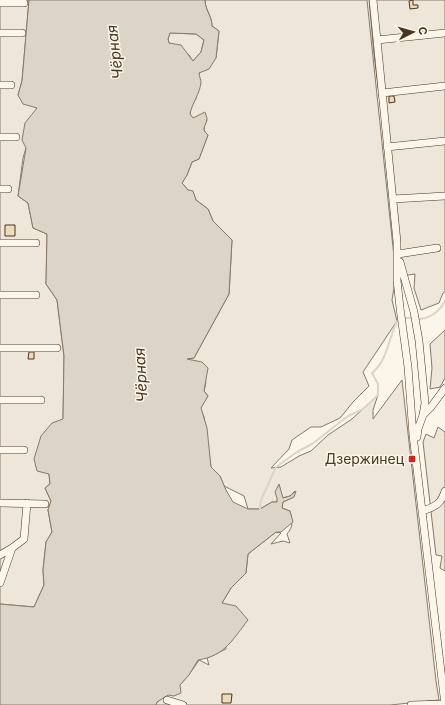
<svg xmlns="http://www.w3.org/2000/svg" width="445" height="705" viewBox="0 0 445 705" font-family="Inter,sans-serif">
  <rect width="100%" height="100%" fill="#fbf6e9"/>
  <path fill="#ede6d9" stroke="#887966" d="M0,0H29L22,81L18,95L38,108L23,158L18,196L28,203L33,228L47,234L46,284L57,300L64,356L63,420L49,474L50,484L45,488L51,501L48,510L52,532L46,542L43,570L44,585L34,607L0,604Z
    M205,0H367L396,276L392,300L397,321L363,372L369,386L353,402L340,418L321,427H311L292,440L289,449L271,468L281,467L299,456L311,451L328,435L352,419L378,395L373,410V419L402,380L436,681L439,700L390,705H156L157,702C176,690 187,679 199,660L209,665L207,658L226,649L222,603L231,588L246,573L248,554L276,532L281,533L271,544L283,541L290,543L287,534C294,526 292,521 290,511L282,508L283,502L294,497L295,491L290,496L282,498L279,485L277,502H272L260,509H248L244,496L224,486L220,476L211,467L204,417L200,408L208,396L204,391L206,382L185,359L194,358L229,294L232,240L213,221L208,209L196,200L193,192L188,190L182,183L187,175L192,162L199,159L208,135C202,130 204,126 207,120L193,119L190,114L191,105L196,99L199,73L216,58L219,31L212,26C212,16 205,10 205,0Z
    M369,0H445V292L443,293L439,303L421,310L414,288L415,274L402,276L374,55Z
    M170,33L196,34L204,40L201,52L193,61L189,55L169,43L168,39Z
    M445,330V378L440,387L430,389L432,368L430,344Z
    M438,427L445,432V571L440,568L442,556L436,555L423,442L426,434L434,438Z"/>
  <path fill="#dcd4c6" stroke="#887966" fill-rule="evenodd" d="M29,0H205C205,10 212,16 212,26L219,31L216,58L209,69L199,73C199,76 201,80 201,82C200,94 192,103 190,114L193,118L205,112C206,115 207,117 207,119C206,127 200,128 208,135L199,159L192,162L187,175L182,183L188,190L193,191L196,200L208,209L213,221L232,240L229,294L194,358L187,359L202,362L208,368L204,391L208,396L201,408L207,428L211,467L220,476L226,490L233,502L248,509H260L272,502H277V498L275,492L279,484L283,498L290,496L296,491L294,497L283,502L282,508L290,511L293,522L281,532H276L248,554L246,573L231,588L222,603L236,606L248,620C233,639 225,656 198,660L189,675L180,685L181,693L174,696L168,695L157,702L156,705H0V604L34,607L44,585L43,570L46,542L52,532L48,510L51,501L45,488L50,484L49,474L37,471L34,459L41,436L52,423L63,419L64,356L57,300L46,284L47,234L33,228L28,203L18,196L26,148L22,140L25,123L37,108L23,104L18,95L22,81ZM170,33L196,34L204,40L201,52L193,61L181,45L169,43L168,39Z"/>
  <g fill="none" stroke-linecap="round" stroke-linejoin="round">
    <path stroke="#dcd4c6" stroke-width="2" d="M403,318H413
      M417,319C430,319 439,312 445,301
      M260,509L261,500L276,467L297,452L312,444L348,416L363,409L378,395V384L372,373C389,359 388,336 399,318"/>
  </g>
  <path fill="#ecdcbc" stroke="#4a3520" d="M413,0V5H418V8L410,9L409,1Z
    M389,96H394L395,102L389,103Z
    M5,225H15V236H5Z
    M29,352H34V359H28Z
    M222,694H232L231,703H222Z"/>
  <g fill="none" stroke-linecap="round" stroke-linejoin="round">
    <g stroke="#4a3520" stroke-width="8">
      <path id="minor" d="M373,0L397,242V280L400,308L408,367L413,435L445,705
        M0,3H24
        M0,33H22
        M377,40L445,33
        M0,85H11
        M382,93L445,86
        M0,137H16
        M387,147L445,141
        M0,189H8
        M393,199L445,196
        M0,243H36
        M398,254L437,248
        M400,262L414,312L419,341L425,403L423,415L418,429L417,437
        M0,295H36
        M0,348H57
        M0,400H41
        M423,415L431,407L445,388
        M0,450H24
        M0,503L45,504
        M423,511C436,506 441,504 445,491
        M0,555L12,548L24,539L27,503
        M0,583L12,548
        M167,700L183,705
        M411,705L445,704"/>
    </g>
    <use href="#minor" stroke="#fbf6e9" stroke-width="7"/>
  </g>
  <rect fill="#c62828" stroke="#fbf6e9" stroke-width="1.5" x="408" y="455" width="8" height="8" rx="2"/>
  <g text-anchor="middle" stroke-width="3" stroke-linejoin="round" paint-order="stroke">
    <g font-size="14" fill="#4a3520" stroke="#fbf6e9" text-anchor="end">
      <text x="404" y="464">Дзержинец</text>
    </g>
    <g font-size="15" font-style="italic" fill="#4a3520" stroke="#fbf6e9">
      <text transform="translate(115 52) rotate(-97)" y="5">Чёрная</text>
      <text transform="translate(141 375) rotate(-93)" y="5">Чёрная</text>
    </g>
  </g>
  <g transform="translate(413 32) rotate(84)" stroke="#fbf6e9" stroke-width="3" paint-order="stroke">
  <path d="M0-3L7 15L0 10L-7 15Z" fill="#4a3520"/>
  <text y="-6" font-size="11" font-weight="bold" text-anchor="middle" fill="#4a3520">С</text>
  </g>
</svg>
